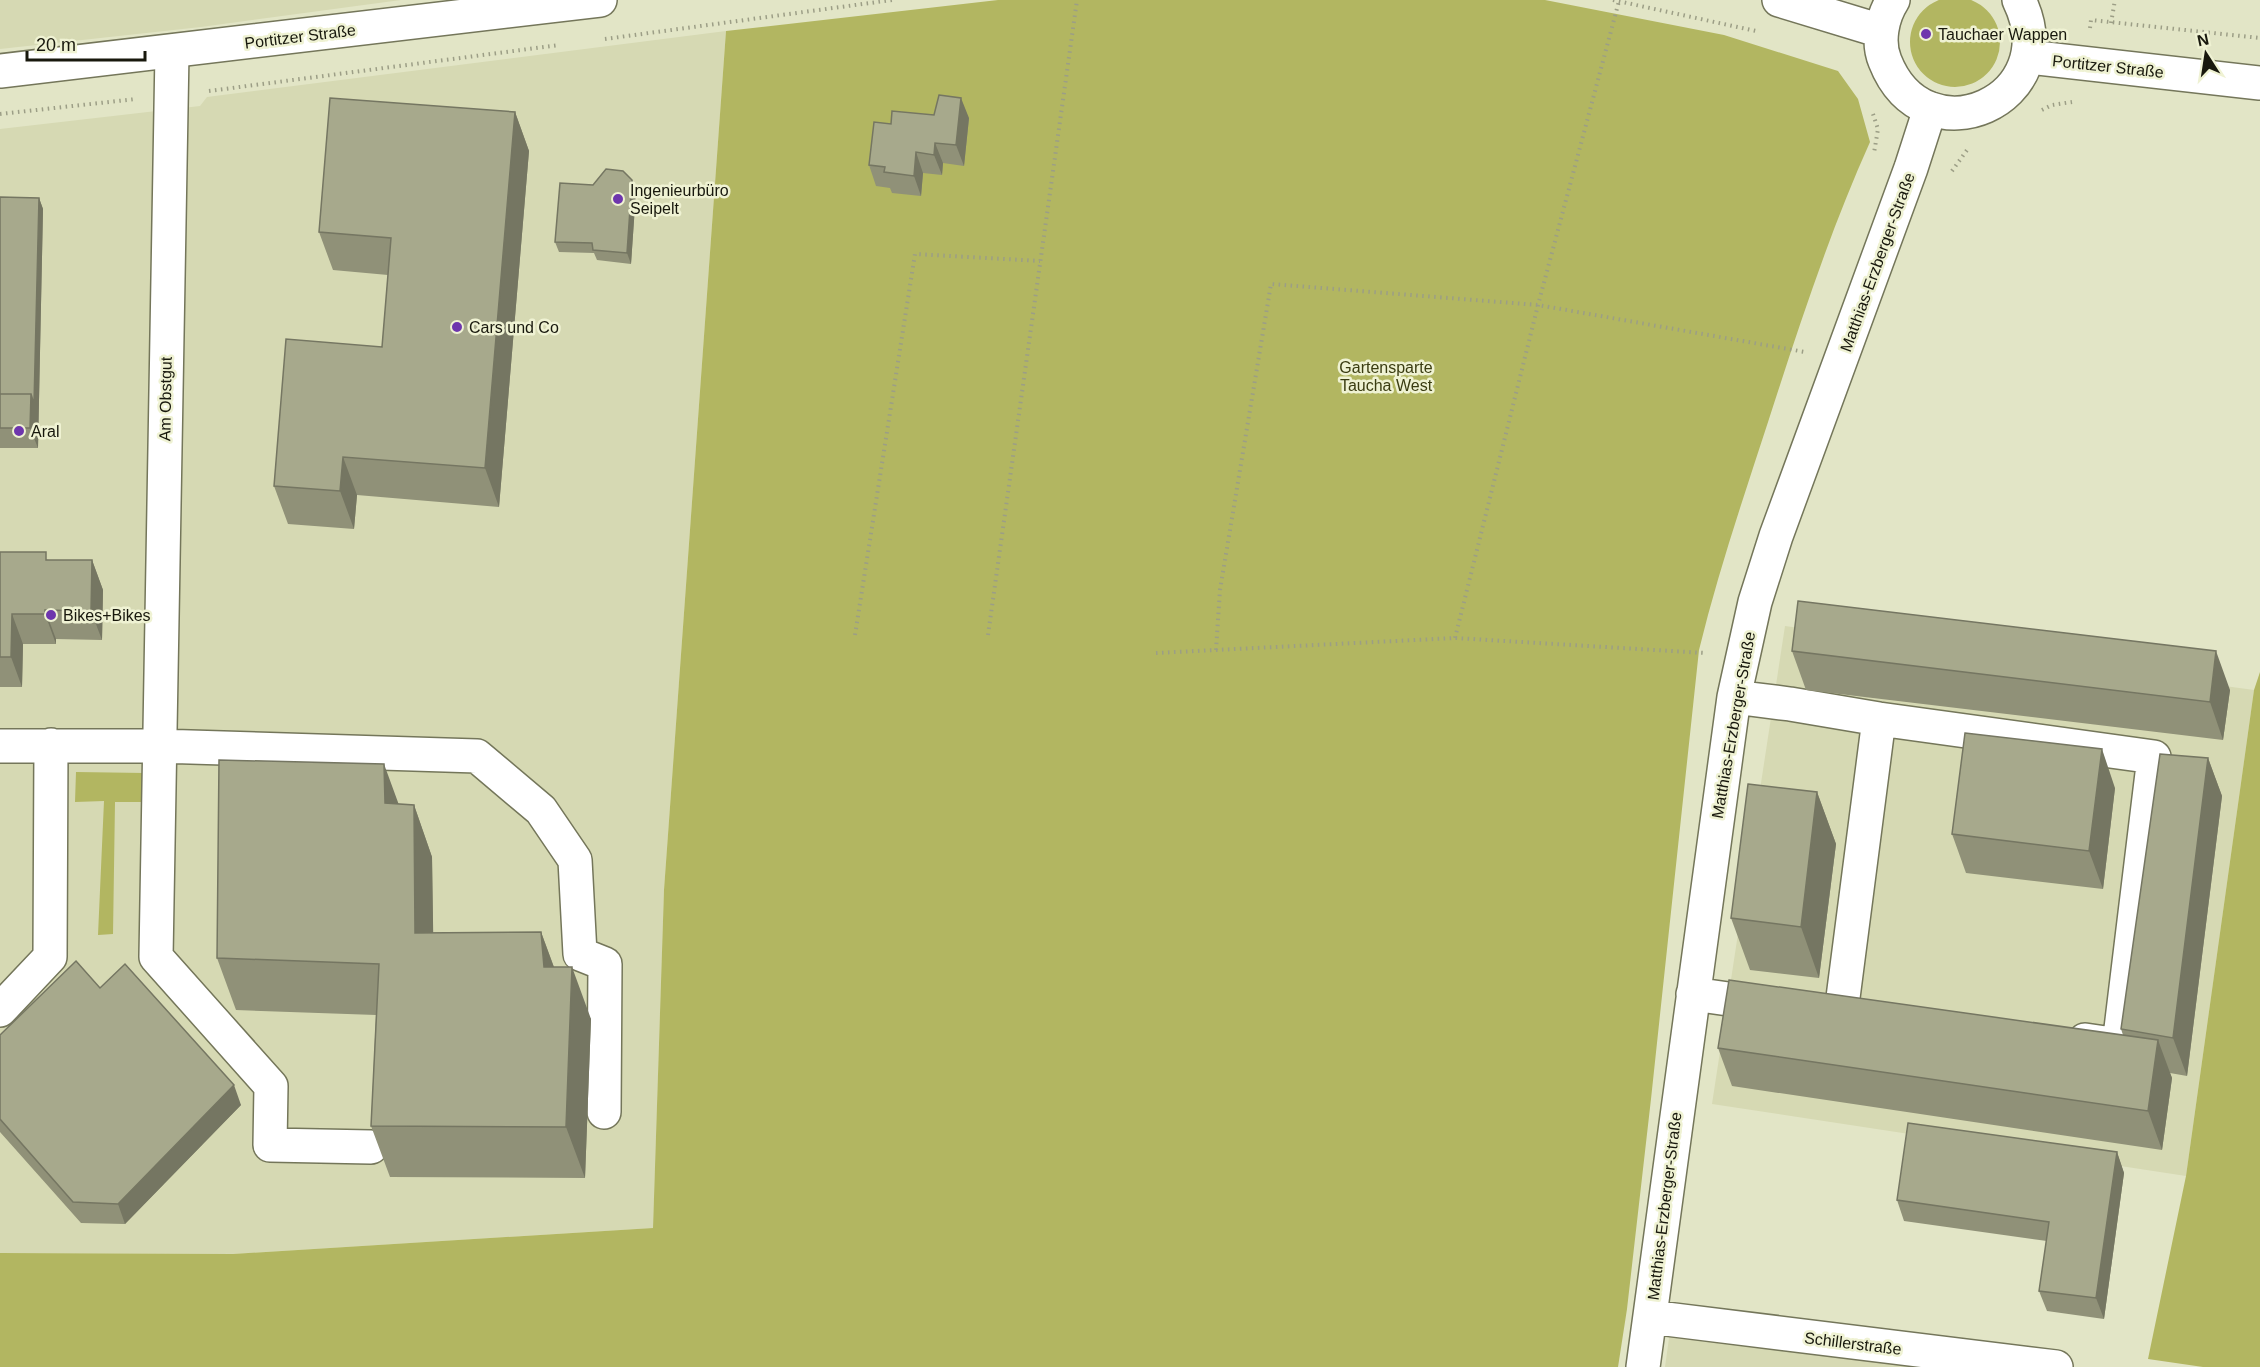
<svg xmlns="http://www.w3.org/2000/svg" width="2260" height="1367" viewBox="0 0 2260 1367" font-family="Helvetica,sans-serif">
  <rect width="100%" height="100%" fill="#e2e5c6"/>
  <path fill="#d6d9b3" d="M0,0H401L201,27L0,49Z
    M726,31L664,890L653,1228L233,1254L0,1253V129L200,106L207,97Z
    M1785,626L2254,690L2186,1176L1712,1104Z
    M1670,1331L1946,1367H1665Z"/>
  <path fill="#b2b661" d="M1910 42a45 45 0 1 1 90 0a45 45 0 1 1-90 0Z
    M998,0H1545L1724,35L1838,71L1858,99L1870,142C1830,231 1799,326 1769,419C1744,496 1718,572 1699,650L1651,1099L1627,1309L1618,1367H0V1253L233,1254L653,1228L664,890L726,31Z
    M2260,672V1367H2203L2148,1359L2186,1176L2254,690Z
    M76,772L145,773L146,802H115L113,934L98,935L104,801L75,802Z"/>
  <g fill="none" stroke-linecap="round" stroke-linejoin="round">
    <g stroke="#74765a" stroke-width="36">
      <path id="minor" d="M172,52L156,957L271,1086L270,1145L371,1147
        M1734,697L1790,704L1879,719L2154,757L2119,1045L2085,1040
        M0,746H158L477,756L541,810L575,860L580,954L605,964L604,1112
        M1693,994L1771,1005
        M0,1010L50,957L51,745
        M1841,1013L1879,719
        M1650,1317L2056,1367
        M1643,1367L1734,697L1755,602L1776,536L1911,168L1930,109"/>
    </g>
    <g stroke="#74765a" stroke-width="36">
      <path id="major" d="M1779,0L1881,31
        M1893,0C1882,17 1877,42 1885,61C1925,163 2068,100 2019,0
        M2028,57L2260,83
        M0,71L600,0"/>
    </g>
    <path stroke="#9c9e86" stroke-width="4" stroke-dasharray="1.5 4.5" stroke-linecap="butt" d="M1613,0L1756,31
      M2111,23L2115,0
      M2090,28L2091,20L2260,38
      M605,39L892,0
      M209,91L559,45
      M2042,110L2052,105L2072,102
      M0,114L136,99
      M1873,114L1878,129L1874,153
      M1952,171L1967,150
      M855,635L915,254L1040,261
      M988,635L1077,0
      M1455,638L1538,305L1619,1
      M1216,650L1220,590L1271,284L1538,305L1805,352
      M1156,653L1455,638L1705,653"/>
    <use href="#minor" stroke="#fff" stroke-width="33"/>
    <use href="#major" stroke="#fff" stroke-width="33"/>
  </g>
  <path fill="#909178" d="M515,112L529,151L499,507L357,495L354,529L288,524L274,486L382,347L388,275L333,270L319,232Z
    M969,118L964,166L943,163L942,175L923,173L921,196L892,193L890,188L876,186L869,165L891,124Z
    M632,180L636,191L631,264L597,260L594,253L559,252L555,242L593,185Z
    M0,197L39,198L43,209L38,448H0Z
    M0,552L49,560H92L103,590L102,640L56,639V644H23L22,687H0Z
    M1792,651L2230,690L2223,740L1806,690Z
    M2208,758L2222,796L2187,1076L2170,1073L2172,1078L2162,1150L1732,1086L1718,1048L2123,1035L2121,1029Z
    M2115,788L2103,889L1966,873L1952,834Z
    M1817,792L1836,844L1819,978L1750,970L1731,918Z
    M399,804L414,805L432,857L433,933L541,932L554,967L591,1019L585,1178L390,1177L371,1126L376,1015L236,1010L217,958Z
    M100,988L241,1105L125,1224L81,1223L0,1132V1035Z
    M2117,1152L2124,1173L2104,1319L2047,1311L2039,1291L2047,1241L1904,1221L1897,1200Z"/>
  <path fill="#757662" d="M961,98L969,118L964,166L956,145Z
    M515,112L529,151L499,507L485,468Z
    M935,143L943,163L942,175L934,155Z
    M916,152L923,173L921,196L914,176Z
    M632,180L636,191L631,264L627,253Z
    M39,198L43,209L38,448L30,428L31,394Z
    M343,457L357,495L354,529L340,491Z
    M92,560L103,590L102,640L91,611Z
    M45,610L56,639V644L45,614Z
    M12,614L23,644L22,687L11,657Z
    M2216,651L2230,690L2223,740L2210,702Z
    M2102,749L2115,788L2103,889L2089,851Z
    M2208,758L2222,796L2187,1076L2173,1038Z
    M384,764L403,816L385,803Z
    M1817,792L1836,844L1819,978L1801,927Z
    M414,805L432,857L434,985L415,933Z
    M541,932L560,984L544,967Z
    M572,967L591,1019L585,1178L566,1127Z
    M2158,1040L2172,1078L2162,1150L2148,1111Z
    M234,1085L241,1105L125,1224L118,1204Z
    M2117,1152L2124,1173L2104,1319L2096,1298Z"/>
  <path fill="#a7a98c" stroke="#757662" stroke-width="1.5" d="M939,95L961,98L956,145L935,143L934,155L916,152L914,176L884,172L885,167L869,165L874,122L891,124L892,111L934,115Z
    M330,98L515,112L485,468L343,457L340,491L274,486L286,339L382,347L391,238L319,232Z
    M606,169L623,171L632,180L627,253L593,250L592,243L555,242L560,183L593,185Z
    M0,197L39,198L34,404L31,394H0Z
    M0,394H31L30,428H0Z
    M0,552H46V560H92L91,611L45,610V614H12L11,657H0Z
    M1798,601L2216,651L2210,702L1792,651Z
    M1965,733L2102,749L2089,851L1952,834Z
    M2160,754L2208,758L2173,1038L2121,1029Z
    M219,760L384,764L385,803L414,805L415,933L541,932L544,967H572L566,1127L371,1126L379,964L217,958Z
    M1748,784L1817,792L1801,927L1731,918Z
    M76,961L100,988L125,964L234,1085L118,1204L73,1202L0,1119V1035Z
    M1729,980L2158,1040L2148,1111L1718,1048Z
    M1908,1123L2117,1152L2096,1298L2039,1291L2049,1222L1897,1200Z"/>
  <g fill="#6e36ad" stroke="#eff2d3" stroke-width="2">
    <circle cx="1926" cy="34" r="6"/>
    <circle cx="618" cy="199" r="6"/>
    <circle cx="457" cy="327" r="6"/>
    <circle cx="19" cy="431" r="6"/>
    <circle cx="51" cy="615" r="6"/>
  </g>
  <g text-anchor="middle" stroke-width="5" stroke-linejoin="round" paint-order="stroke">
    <g font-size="16" fill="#18180d" stroke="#eff2d3" text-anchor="start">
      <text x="1938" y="40">Tauchaer Wappen</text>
      <text x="630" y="196">Ingenieurbüro<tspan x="630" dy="18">Seipelt</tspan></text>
      <text x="469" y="333">Cars und Co</text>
      <text x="31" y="437">Aral</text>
      <text x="63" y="621">Bikes+Bikes</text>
    </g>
    <g font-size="16" fill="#18180d" stroke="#eff2d3">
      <text transform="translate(300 36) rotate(-7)" y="6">Portitzer Straße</text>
      <text transform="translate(2108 66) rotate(6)" y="6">Portitzer Straße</text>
      <text transform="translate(1877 262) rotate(-70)" y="6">Matthias-Erzberger-Straße</text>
      <text transform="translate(165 399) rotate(-89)" y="6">Am Obstgut</text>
      <text transform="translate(1733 725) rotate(-80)" y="6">Matthias-Erzberger-Straße</text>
      <text transform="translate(1664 1206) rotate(-83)" y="6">Matthias-Erzberger-Straße</text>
      <text transform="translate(1853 1343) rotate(7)" y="6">Schillerstraße</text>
    </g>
    <g font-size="16" fill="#3a3c11" stroke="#eff2d3">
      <text x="1386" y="373">Gartensparte<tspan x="1386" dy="18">Taucha West</tspan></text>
    </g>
  </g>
  <g transform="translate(2206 54) rotate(348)" stroke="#eff2d3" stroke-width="4.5" paint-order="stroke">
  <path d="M0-4.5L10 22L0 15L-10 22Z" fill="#18180d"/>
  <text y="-9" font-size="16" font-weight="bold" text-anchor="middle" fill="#18180d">N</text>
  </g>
  <path d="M27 51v9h118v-9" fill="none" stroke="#18180d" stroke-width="3"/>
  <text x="36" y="51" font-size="18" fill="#18180d" stroke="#eff2d3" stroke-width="4.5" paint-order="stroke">20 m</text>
</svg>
